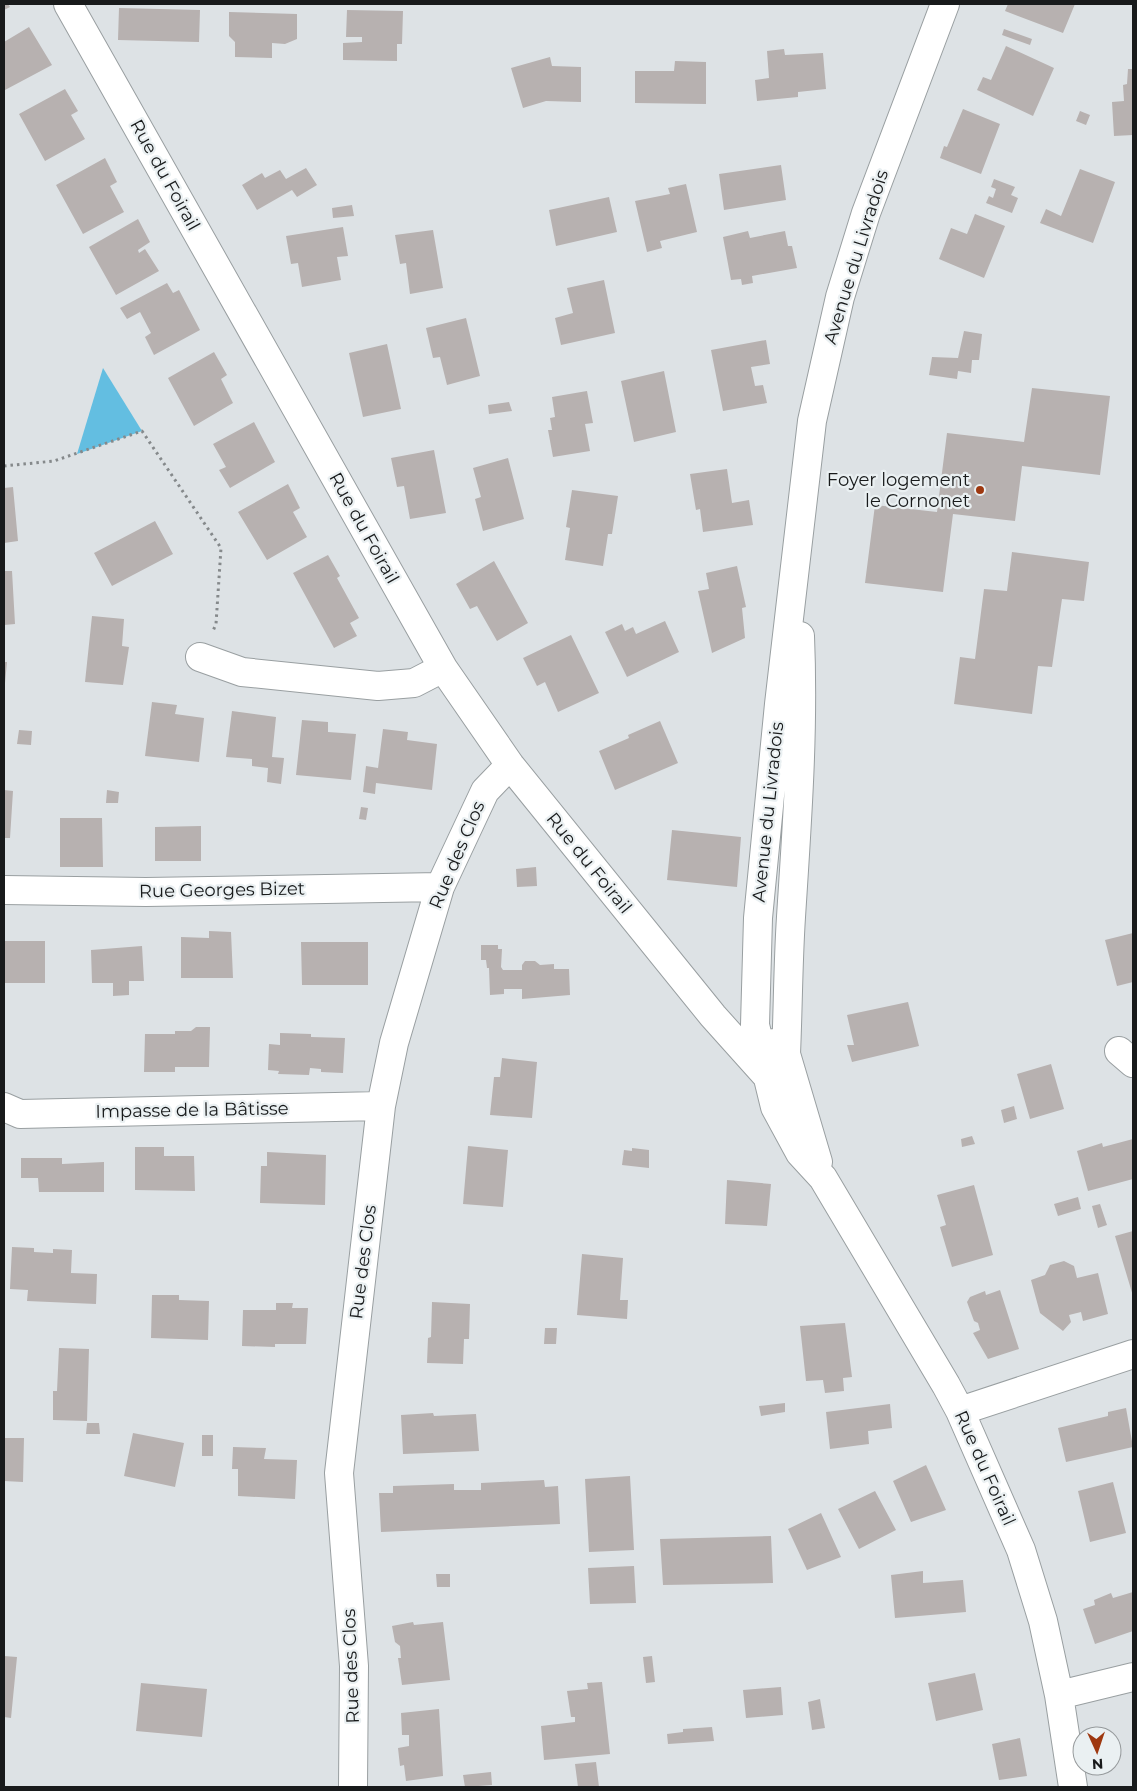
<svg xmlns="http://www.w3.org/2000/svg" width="1137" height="1791" viewBox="0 0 1137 1791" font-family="Montserrat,sans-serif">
  <rect width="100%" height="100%" fill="#dde2e5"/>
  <path fill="#63bee1" d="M103,368L142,431L77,454Z"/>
  <path fill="#b7b1b0" d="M4,4H8L10,7L4,10Z
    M1008,4H1075L1063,33L1005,11Z
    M119,8L200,10L199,42L118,40Z
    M347,10L403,11L402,44H397V61L343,60V43L362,42V37H346Z
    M229,12L297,14V39L285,44L272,43V58L235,57V42L229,36Z
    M29,27L52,65L5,90L4,42Z
    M1004,29L1032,39L1030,45L1002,35Z
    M1006,46L1054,68L1033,116L977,90L983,77L991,80Z
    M784,49L785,55L823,53L826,89L798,92V97L757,101L755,80L769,78L767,51Z
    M550,57L552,66L581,67V102L546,101L523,108L511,68Z
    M675,61L706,62V104L635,103V71H674Z
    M1128,69H1133V135L1114,136L1112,102L1124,101L1123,85L1127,84Z
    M65,89L78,111L71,115L85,139L45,161L19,114Z
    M963,109L1000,124L981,174L940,158L944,146L947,147Z
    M1080,111L1090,115L1086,125L1076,121Z
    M105,158L117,182L110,186L124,212L83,234L56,185Z
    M781,165L786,200L724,210L719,174Z
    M306,168L317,185L297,197L292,190L257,210L242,185L262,173L265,178L280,170L286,179Z
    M1080,169L1115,182L1093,243L1040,223L1046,209L1061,216Z
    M994,179L1015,187L1011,195L1018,198L1012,213L986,203L989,196L993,198L996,189L991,187Z
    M686,184L697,232L660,241L662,248L647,252L635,201L670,194L668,188Z
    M609,197L617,232L556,246L549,210Z
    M352,205L354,216L333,218L332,208Z
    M975,214L1005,226L984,278L939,259L951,228L967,234Z
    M138,219L150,242L138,250L139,253L145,249L159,271L116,295L89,247Z
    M343,227L348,256L337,257L341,280L302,287L298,263L291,264L286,236Z
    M433,230L443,288L410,294L406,263L400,264L395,235Z
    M748,231L750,238L785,231L788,246H792L797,268L752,276L753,283L742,285L741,279L731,280L723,237Z
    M604,280L615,333L561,345L555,318L573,313L567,288Z
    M167,283L173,293L179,290L200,330L154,355L145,337L151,333L140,312L127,319L120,308Z
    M466,318L480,376L447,385L440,357L433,358L426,328Z
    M964,331L982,334L979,360H972L971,373L958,371L957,379L929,375L932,357L958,358Z
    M766,340L770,364L751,367L755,386L763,385L767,403L723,411L711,350Z
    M387,344L401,409L363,417L349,353Z
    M214,352L227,375L221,379L233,403L194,426L168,378Z
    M664,371L676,432L634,442L621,381Z
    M1032,388L1110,396L1100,475L1022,466L1015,521L953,514L943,592L865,583L875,505L937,512L947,433L1024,442Z
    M587,391L593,423L585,424L590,451L553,457L548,430H552L550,418L555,417L552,397Z
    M509,402L512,411L489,414L488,405Z
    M254,422L275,462L230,488L219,470L226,467L213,444Z
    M434,450L446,513L410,519L404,486L397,487L391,458Z
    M508,458L524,519L483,531L475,499L481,497L473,468Z
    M727,469L732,503L749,500L753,525L703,532L700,509L696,510L690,474Z
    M288,484L300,508L293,512L307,537L267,560L238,512Z
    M13,487L18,541L4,543V488Z
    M572,490L618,496L612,534H608L603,566L565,560L570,528L566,527Z
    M155,521L173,554L112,586L94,553Z
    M1012,552L1089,562L1084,601L1062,599L1052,667L1038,666L1032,714L954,704L960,657L975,659L984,589L1007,591Z
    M328,555L340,576L337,578L359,618L350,623L357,636L334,648L293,573Z
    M494,561L528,623L497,641L477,606L470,609L456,584Z
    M737,566L746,607L742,608L745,638L712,653L698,591L709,589L706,573Z
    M4,571H12L15,624L4,625Z
    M92,616L124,619L122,646L129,647L123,685L85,682Z
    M665,621L679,652L627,677L605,632L622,624L625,631L633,627L636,634Z
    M571,635L599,693L558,712L545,682L537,686L523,658Z
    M4,662H7L5,683H4Z
    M152,702L177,705L175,714L204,718L199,762L145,756Z
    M232,711L276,717L272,757L284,758L281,784L267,782L268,768L252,766V759L226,757Z
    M302,720L328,722V732L356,734L351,780L296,775Z
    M660,721L678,763L615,790L599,751L629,738L628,735Z
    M383,729L408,732L407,740L437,744L432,790L376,783L375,794L363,792L366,766L378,768Z
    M19,730L32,731L31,745L17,744Z
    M4,790L13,791L10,838H4Z
    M107,790L119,792L118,803H106Z
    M361,807L368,808L366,820L359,819Z
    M60,818H102L103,867H60Z
    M201,826V861H155V827Z
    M672,830L741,837L737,887L667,880Z
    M536,867L537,886L517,887L516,869Z
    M209,931L231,932L233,978H181V937L209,938Z
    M1133,933V982L1117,986L1105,940Z
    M4,941H45V983H4Z
    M301,942H368V985H302Z
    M481,945H498V949H502L501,967L503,970H522V965L525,961H535L540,965L554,964V969H569L570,995L522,999V989H504V994L490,995L489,968H487L486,960H481Z
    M142,946L144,981H129V995L113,996V983H92L91,950Z
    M908,1002L919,1046L852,1062L847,1045H854L847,1015Z
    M196,1027H210L209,1067H175V1072H144L145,1034H175V1031H191Z
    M280,1033L311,1034V1037L345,1038L343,1073L321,1072V1069L310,1068L309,1075L278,1074L279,1071L268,1070L269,1044L280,1045Z
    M502,1058L537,1062L532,1118L490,1115L494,1077H500Z
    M1051,1064L1064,1109L1030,1119L1017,1074Z
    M1014,1106L1017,1119L1004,1123L1001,1110Z
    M972,1136L975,1144L962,1147L961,1139Z
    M1133,1139V1179L1088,1191L1077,1151L1102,1143L1103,1147Z
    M468,1146L508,1150L503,1207L463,1204Z
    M135,1147H164V1156H194L195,1191L135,1190Z
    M632,1148L649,1150V1168L622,1165L624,1150L632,1151Z
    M267,1152L326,1155L325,1205L260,1203L261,1166H267Z
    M21,1158H62V1164L104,1162V1192H39L38,1178H21Z
    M727,1180L771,1184L767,1226L725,1224Z
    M974,1185L993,1255L952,1267L940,1227L946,1225L937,1195Z
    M1078,1197L1081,1209L1058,1216L1054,1204Z
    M1100,1204L1107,1225L1098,1228L1092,1206Z
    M1133,1231V1296L1115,1236Z
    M12,1247L34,1248V1252L53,1253V1249L72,1250L71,1273L97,1274L96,1304L27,1301L28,1290L10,1289Z
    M582,1254L623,1258L620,1300H628L627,1319L577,1315Z
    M1064,1261L1074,1266L1077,1278L1098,1273L1108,1314L1083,1321L1081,1312L1069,1315L1071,1322L1063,1331L1040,1313L1031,1280L1045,1275L1050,1265Z
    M1000,1290L1019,1349L988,1359L973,1333L980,1330L978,1323L974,1321L967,1302L970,1297L985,1291L986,1295Z
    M152,1295H179V1300L209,1301L208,1340L151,1338Z
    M432,1302L470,1304L469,1339H464L463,1364L427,1363L428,1338L431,1337Z
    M276,1303H293L292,1308H308L306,1344H275V1347L242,1346L243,1310H276Z
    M845,1323L852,1377L843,1378L844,1391L825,1393L823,1380L806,1381L800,1326Z
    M545,1328H557L556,1344H544Z
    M59,1348L89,1349L87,1421L53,1420V1391H57Z
    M785,1403V1412L761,1416L759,1406Z
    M890,1404L892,1428L868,1431L869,1444L830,1449L826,1412Z
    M1126,1408L1133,1447L1066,1462L1058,1428L1108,1416V1412Z
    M433,1413L434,1416L476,1414L479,1451L403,1454L401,1415Z
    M87,1423H99L100,1434H86Z
    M133,1433L184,1443L175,1487L124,1476Z
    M202,1435H213V1456H202Z
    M4,1438H24L23,1482L4,1481Z
    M233,1447L266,1448L264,1459L297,1460L295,1499L238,1496V1469H232Z
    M926,1465L946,1510L911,1522L893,1481Z
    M630,1476L634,1550L589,1552L585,1479Z
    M544,1480L545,1487L558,1486L560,1524L381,1532L379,1493H393V1486L454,1484V1490H481V1483Z
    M1113,1482L1126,1533L1090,1542L1078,1491Z
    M875,1491L896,1530L859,1549L838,1509Z
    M821,1513L841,1557L807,1570L788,1529Z
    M771,1536L773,1583L663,1585L660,1539Z
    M634,1566L636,1603L590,1604L588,1568Z
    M923,1571V1583L963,1580L966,1612L895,1618L891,1575Z
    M436,1574H450V1587H437Z
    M1133,1592V1631L1095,1644L1083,1609L1095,1605L1094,1600L1111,1593L1113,1598Z
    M413,1622L414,1625L443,1622L450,1680L402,1685L398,1658H401L400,1646L395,1642L392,1626Z
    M4,1656L17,1657L11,1718L4,1717Z
    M652,1656L655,1682L646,1683L643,1657Z
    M975,1673L983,1710L936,1721L928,1683Z
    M602,1682L610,1754L544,1760L541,1726L575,1722V1717H571L567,1691L588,1689L587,1683Z
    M141,1683L207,1689L202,1737L136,1731Z
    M781,1687L783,1715L746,1718L743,1690Z
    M820,1699L825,1728L812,1730L808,1702Z
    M439,1709L443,1776L406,1781L404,1765L400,1766L398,1748L409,1746V1735H402L401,1713Z
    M712,1727L714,1741L668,1744L667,1734L683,1732V1729Z
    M1020,1738L1027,1776L999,1780L992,1744Z
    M596,1762L599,1787H578L575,1764Z
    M491,1772L492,1785L465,1787L463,1775Z"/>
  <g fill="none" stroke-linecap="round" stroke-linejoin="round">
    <g stroke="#999fa1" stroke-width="30">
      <path id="minor" d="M68,4L443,668L510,765L713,1016L765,1074
        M945,4L866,213L840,297L812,421L779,704L758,918L755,1025L775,1107L800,1153L823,1178L946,1385L960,1411L1021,1550L1043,1621L1059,1695L1073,1787
        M200,657L242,672L378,686L414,683L443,668
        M4,890L146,892L440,887
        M774,1043L786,1054L818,1162
        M1119,1051L1133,1063
        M786,1054C788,1009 788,963 791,917C797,823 804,731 800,636
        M4,1107L20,1114L381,1106
        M960,1411L1133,1354
        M1059,1695L1133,1677
        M353,1787L354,1666L339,1473L381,1106L394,1043L440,887L485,791L510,765"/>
    </g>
    <path stroke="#85898b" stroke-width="3" stroke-dasharray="2.5 4" stroke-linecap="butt" d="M4,466L54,461L142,431L221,548L216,624L213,631"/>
    <use href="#minor" stroke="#fff" stroke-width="28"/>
  </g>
  <circle fill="#9e3810" stroke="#eaf0f2" stroke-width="2" cx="980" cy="490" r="5"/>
  <g text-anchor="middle" stroke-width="4.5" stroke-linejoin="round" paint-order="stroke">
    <g font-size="18" fill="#181a1b" stroke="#eaf0f2">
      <text transform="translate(165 175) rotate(61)" y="6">Rue du Foirail</text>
      <text transform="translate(856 257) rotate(-73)" y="6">Avenue du Livradois</text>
      <text transform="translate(364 528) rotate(61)" y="6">Rue du Foirail</text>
      <text transform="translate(768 812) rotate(-84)" y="6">Avenue du Livradois</text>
      <text transform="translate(457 855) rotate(-67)" y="6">Rue des Clos</text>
      <text transform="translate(589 863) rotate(51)" y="6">Rue du Foirail</text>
      <text transform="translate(222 890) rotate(-1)" y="6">Rue Georges Bizet</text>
      <text transform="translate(192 1110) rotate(-1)" y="6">Impasse de la Bâtisse</text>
      <text transform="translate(363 1262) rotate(-83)" y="6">Rue des Clos</text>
      <text transform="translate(985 1468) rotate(66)" y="6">Rue du Foirail</text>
      <text transform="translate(351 1666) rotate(-92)" y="6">Rue des Clos</text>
    </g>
    <g font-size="18" fill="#181a1b" stroke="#eaf0f2" text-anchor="end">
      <text x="970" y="486">Foyer logement<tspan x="970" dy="21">le Cornonet</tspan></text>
    </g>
  </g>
  <rect width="1137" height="1791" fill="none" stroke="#181a1b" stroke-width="10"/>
  <g transform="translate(1097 1751) rotate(177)"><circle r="24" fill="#eaf0f2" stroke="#969a9c"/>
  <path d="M0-4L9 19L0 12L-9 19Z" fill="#9e3810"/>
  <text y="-8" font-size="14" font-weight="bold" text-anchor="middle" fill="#181a1b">N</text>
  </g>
</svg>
